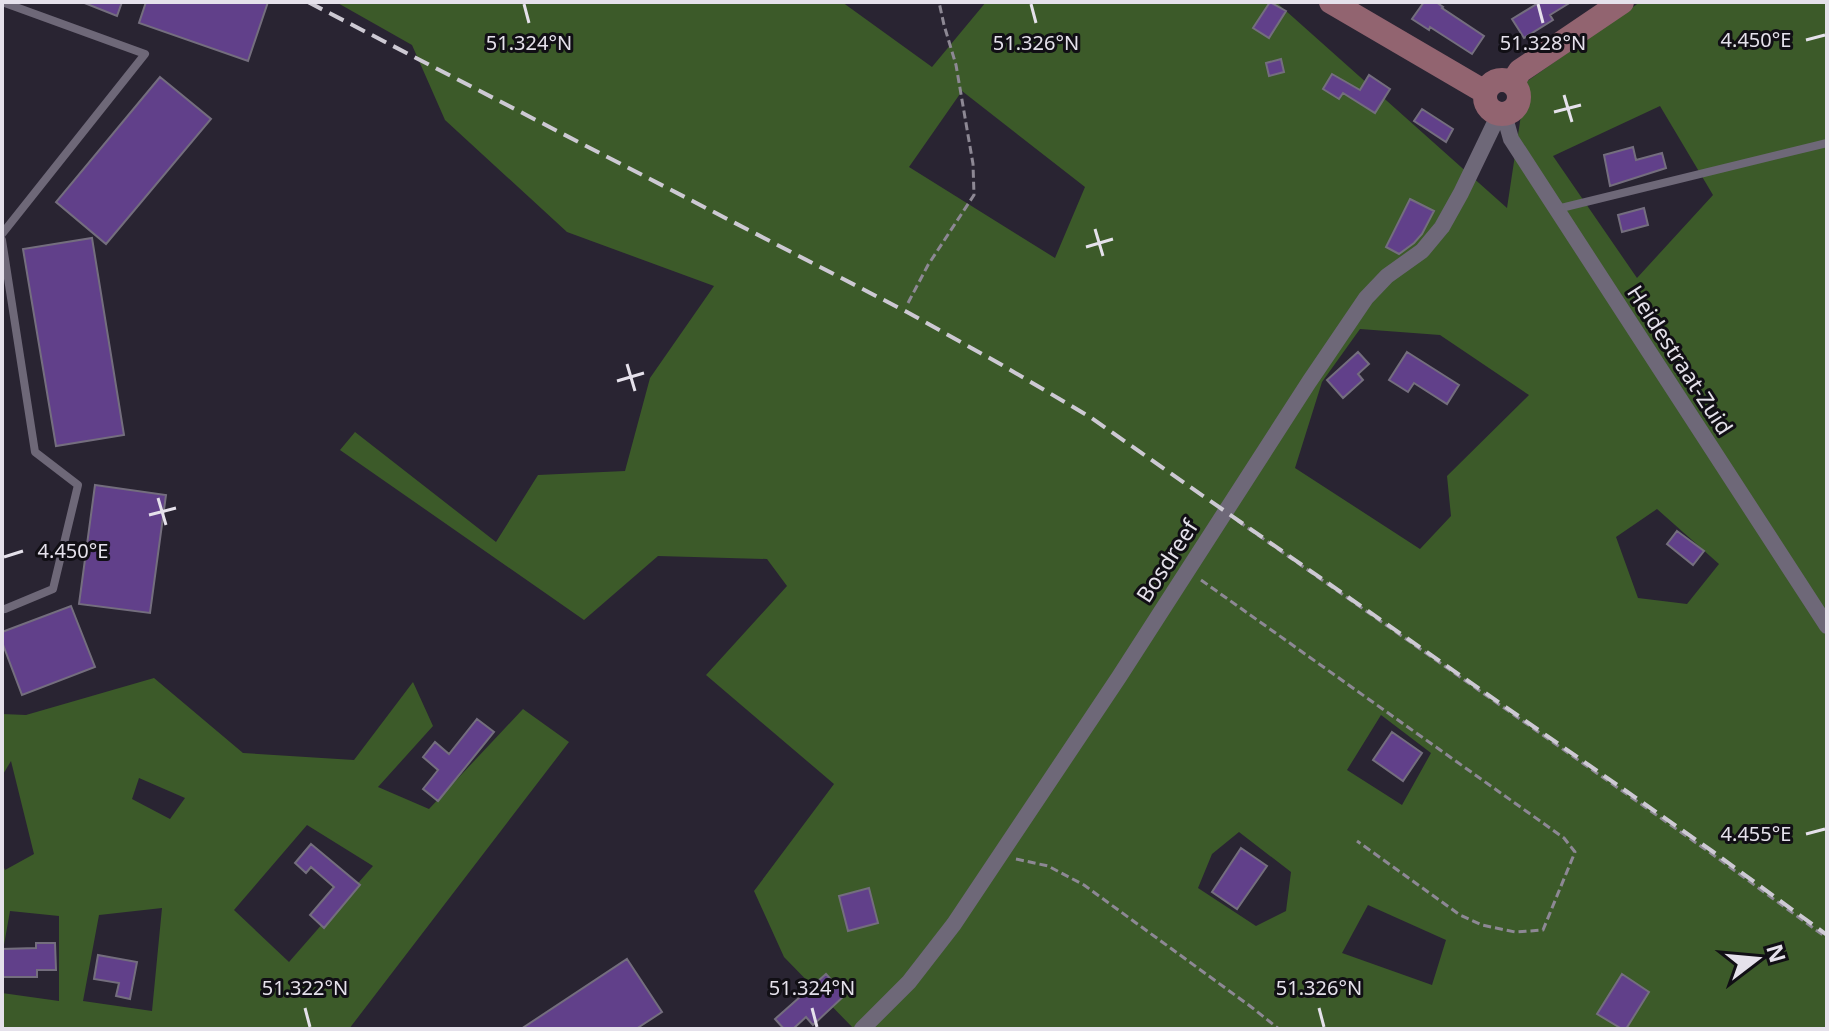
<svg xmlns="http://www.w3.org/2000/svg" width="1829" height="1031" viewBox="0 0 1829 1031" font-family="'Noto Sans',sans-serif">
  <rect width="100%" height="100%" fill="#292432"/>
  <path fill="#3c5a29" fill-rule="evenodd" d="M336,2H842L932,67L986,2H1276L1507,208L1526,82L1640,2H1827V1029H854L784,957L754,891L834,784L706,675L787,586L767,559L658,556L584,620L340,450L355,432L496,542L538,475L625,471L650,378L714,286L567,232L445,120L412,45ZM962,91L1085,187L1055,258L909,167ZM1660,106L1713,195L1637,278L1553,156ZM1360,329L1440,335L1529,395L1447,476L1451,516L1420,549L1295,468L1322,382ZM1657,509L1719,564L1687,604L1638,598L1616,537ZM1381,715L1431,753L1402,805L1347,770ZM1239,832L1291,872L1286,911L1256,926L1198,888L1212,854ZM1368,905L1446,940L1432,985L1342,953Z
    M154,678L243,753L354,760L413,682L433,726L378,787L429,809L523,709L569,742L349,1029H2V993L59,1001V916L10,911L2,956V863L5,870L34,854L11,761L2,776V714L26,715ZM139,778L185,798L170,819L132,799ZM307,825L373,866L289,962L234,910ZM162,908L152,1011L83,1001L99,915Z"/>
  <path fill="#61408a" stroke="#746e7e" stroke-width="2" d="M82,2H122L117,16Z
    M146,2H268L248,61L139,23Z
    M1270,2L1286,11L1269,38L1253,28Z
    M1424,2H1436L1443,7L1442,8L1484,36L1472,54L1430,27L1429,30L1412,19Z
    M1540,2H1571L1550,15L1553,20L1524,38L1512,19Z
    M1281,59L1284,72L1269,76L1266,63Z
    M1332,74L1360,90L1369,75L1390,89L1375,113L1343,93L1339,99L1323,89Z
    M160,77L211,119L106,244L56,202Z
    M1422,109L1453,129L1446,142L1414,121Z
    M1633,147L1636,160L1662,153L1666,168L1610,186L1604,155Z
    M1410,199L1434,211L1422,234L1414,243L1399,254L1386,247Z
    M1644,208L1648,225L1622,232L1618,215Z
    M92,238L124,435L56,446L23,249Z
    M1358,352L1369,364L1358,374L1363,380L1343,398L1327,380Z
    M1407,352L1459,385L1447,404L1414,383L1408,392L1389,380Z
    M95,485L166,495L150,613L79,604Z
    M1677,531L1704,551L1693,565L1667,544Z
    M71,606L95,667L22,695L2,642V632Z
    M477,719L494,732L438,801L423,789L438,770L423,757L435,742L449,754Z
    M1392,732L1422,753L1403,781L1373,760Z
    M311,844L360,885L324,928L310,915L334,887L311,867L306,873L295,863Z
    M1241,848L1267,866L1237,909L1212,892Z
    M869,888L878,923L848,931L839,896Z
    M36,943H55L56,970H37V977H2V949L36,948Z
    M98,955L137,962L130,999L116,996L119,983L94,979Z
    M627,959L662,1012L636,1029H521Z
    M826,974L845,995L813,1025L806,1017L793,1029H784L775,1019Z
    M1622,974L1649,992L1626,1029H1622L1597,1014Z"/>
  <g fill="none" stroke-linecap="round" stroke-linejoin="round">
    <path stroke="#8d8894" stroke-width="3" stroke-dasharray="8 4" stroke-linecap="butt" d="M908,303L928,265L974,195L973,164L956,65L944,25L939,2
      M1238,521L1712,854L1827,938
      M1201,580L1564,838L1575,852L1543,930L1515,932L1482,925L1460,915L1357,841
      M1016,859L1048,866L1084,885L1250,1006L1279,1029"/>
    <path stroke="#6e6878" stroke-width="8" d="M1557,209L1827,143
      M2,234L145,54L2,2
      M2,240L35,452L78,485L53,589L5,609"/>
    <path stroke="#6e6878" stroke-width="16" d="M1504,114L1511,139L1827,626
      M862,1029L909,982L954,924L1119,677L1309,382L1366,298L1387,276L1422,251L1442,227L1461,193L1499,114"/>
    <path stroke="#926470" stroke-width="24" d="M1331,2L1485,92
      M1485 97a17 17 0 1 1 34 0a17 17 0 1 1-34 0Z
      M1512,83L1520,71L1622,2"/>
    <path stroke="#cdc9d3" stroke-width="4" stroke-dasharray="16 8" stroke-linecap="butt" d="M308,2L907,312L1002,365L1090,417L1712,851L1827,935"/>
  </g>
  <path fill="none" stroke="#e5e1eb" stroke-width="3" d="M524,4L529,23M1031,4L1036,23M1538,4L1543,23M1806,40L1825,35M1564,95L1572,122M1554,112L1581,105M1095,229L1103,256M1086,247L1113,239M627,364L635,391M617,381L644,373M158,498L166,525M149,515L176,508M4,557L23,551M1806,834L1825,829M305,1008L310,1027M812,1008L817,1027M1319,1008L1324,1027"/>
  <g text-anchor="middle" stroke-width="6" stroke-linejoin="round" paint-order="stroke">
    <g font-size="22" fill="#e5e1eb" stroke="#110f15">
      <text transform="translate(1680 360) rotate(57)" y="8">Heidestraat-Zuid</text>
      <text transform="translate(1167 561) rotate(-57)" y="8">Bosdreef</text>
    </g>
  </g>
  <g font-size="20" text-anchor="middle" fill="#e5e1eb" stroke="#110f15" stroke-width="6" stroke-linejoin="round" paint-order="stroke">
    <text x="1756" y="47">4.450°E</text>
    <text x="529" y="50">51.324°N</text>
    <text x="1036" y="50">51.326°N</text>
    <text x="1543" y="50">51.328°N</text>
    <text x="73" y="558">4.450°E</text>
    <text x="1756" y="841">4.455°E</text>
    <text x="305" y="995">51.322°N</text>
    <text x="812" y="995">51.324°N</text>
    <text x="1319" y="995">51.326°N</text>
  </g>
  <rect width="1829" height="1031" fill="none" stroke="#e5e1eb" stroke-width="8"/>
  <g transform="translate(1757 959) rotate(74)" stroke="#110f15" stroke-width="6" paint-order="stroke">
  <path d="M0-6L14 30L0 20L-14 30Z" fill="#e5e1eb"/>
  <text y="-12" font-size="22" font-weight="bold" text-anchor="middle" fill="#e5e1eb">N</text>
  </g>
</svg>
